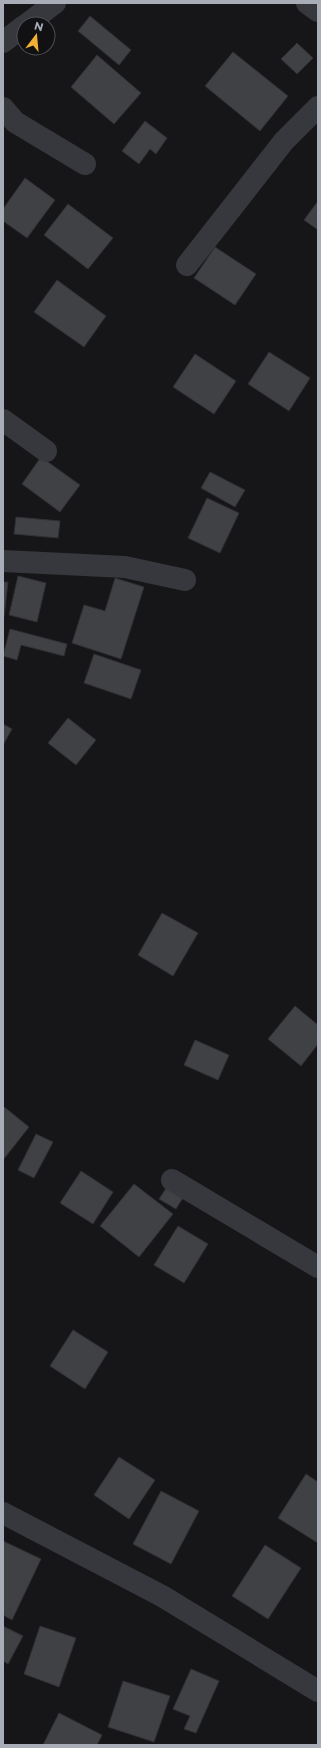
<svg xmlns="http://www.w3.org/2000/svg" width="321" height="1748" viewBox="0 0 321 1748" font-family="Montserrat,sans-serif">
  <rect width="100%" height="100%" fill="#161618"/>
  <path fill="#404145" stroke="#303034" d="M90,16L131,50L119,65L78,31Z
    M297,43L313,58L297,74L281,59Z
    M233,52L288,96L260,131L205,86Z
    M97,55L141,93L114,124L71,87Z
    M145,121L167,138L156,154L150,149L139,164L122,151Z
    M25,178L55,200L27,238L3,221V209Z
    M318,201V230L304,220Z
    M68,204L113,238L88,269L44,235Z
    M215,247L256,274L235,305L194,278Z
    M57,280L106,316L84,347L34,312Z
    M269,352L310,378L289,411L248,384Z
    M195,354L236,381L214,414L173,387Z
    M41,457L80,485L60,512L22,484Z
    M210,472L245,490L235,507L201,488Z
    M207,498L239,513L220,553L188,538Z
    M16,517L60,521L58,538L14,534Z
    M18,576L46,583L37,622L9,615Z
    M115,578L144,587L121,659L72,643L84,605L105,611Z
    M3,582H8L4,617H3Z
    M10,629L67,644L64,656L21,645L17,660L3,656Z
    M94,654L141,670L131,699L84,683Z
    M68,718L96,740L76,765L48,743Z
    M3,724L12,729L3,745Z
    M162,913L198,933L173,976L138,955Z
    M295,1006L318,1025V1044L301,1066L268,1039Z
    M195,1040L229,1055L218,1080L184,1065Z
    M3,1106L29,1127L3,1160Z
    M36,1134L53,1142L34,1178L18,1170Z
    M81,1171L113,1192L93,1224L60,1203Z
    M134,1184L173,1214L139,1257L100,1226Z
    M167,1187L184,1196L176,1209L159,1199Z
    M178,1226L208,1244L184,1283L154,1265Z
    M73,1330L108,1352L85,1389L50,1366Z
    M119,1457L155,1480L129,1519L94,1495Z
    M306,1474L318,1482V1543L278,1518Z
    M161,1491L199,1511L171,1564L133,1544Z
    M3,1541L41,1559L12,1620L3,1615Z
    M265,1545L301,1568L268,1619L232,1596Z
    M3,1626L23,1636L8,1664L3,1661Z
    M40,1626L76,1638L59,1687L24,1674Z
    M191,1669L219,1681L196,1733L184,1729L190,1716L173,1709Z
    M123,1681L170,1696L154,1742L108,1727Z
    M59,1713L102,1735L97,1745H43Z"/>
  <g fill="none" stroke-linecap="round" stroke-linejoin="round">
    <path stroke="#37383d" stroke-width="22" d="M307,3L318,11
      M27,24L55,3
      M3,42L24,26
      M3,108L15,122L85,164
      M187,265L284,141L318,107
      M3,420L46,451
      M3,561L125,567L185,580
      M172,1180L318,1267
      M3,1513L162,1596L318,1691"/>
  </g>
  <rect width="321" height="1748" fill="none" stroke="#a8adb8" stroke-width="8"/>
  <g transform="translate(36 36) rotate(16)"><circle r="19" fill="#111113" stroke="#4d4f55"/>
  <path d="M0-3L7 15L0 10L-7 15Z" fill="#f2b134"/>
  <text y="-6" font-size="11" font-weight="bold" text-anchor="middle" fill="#a8adb8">N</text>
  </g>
</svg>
